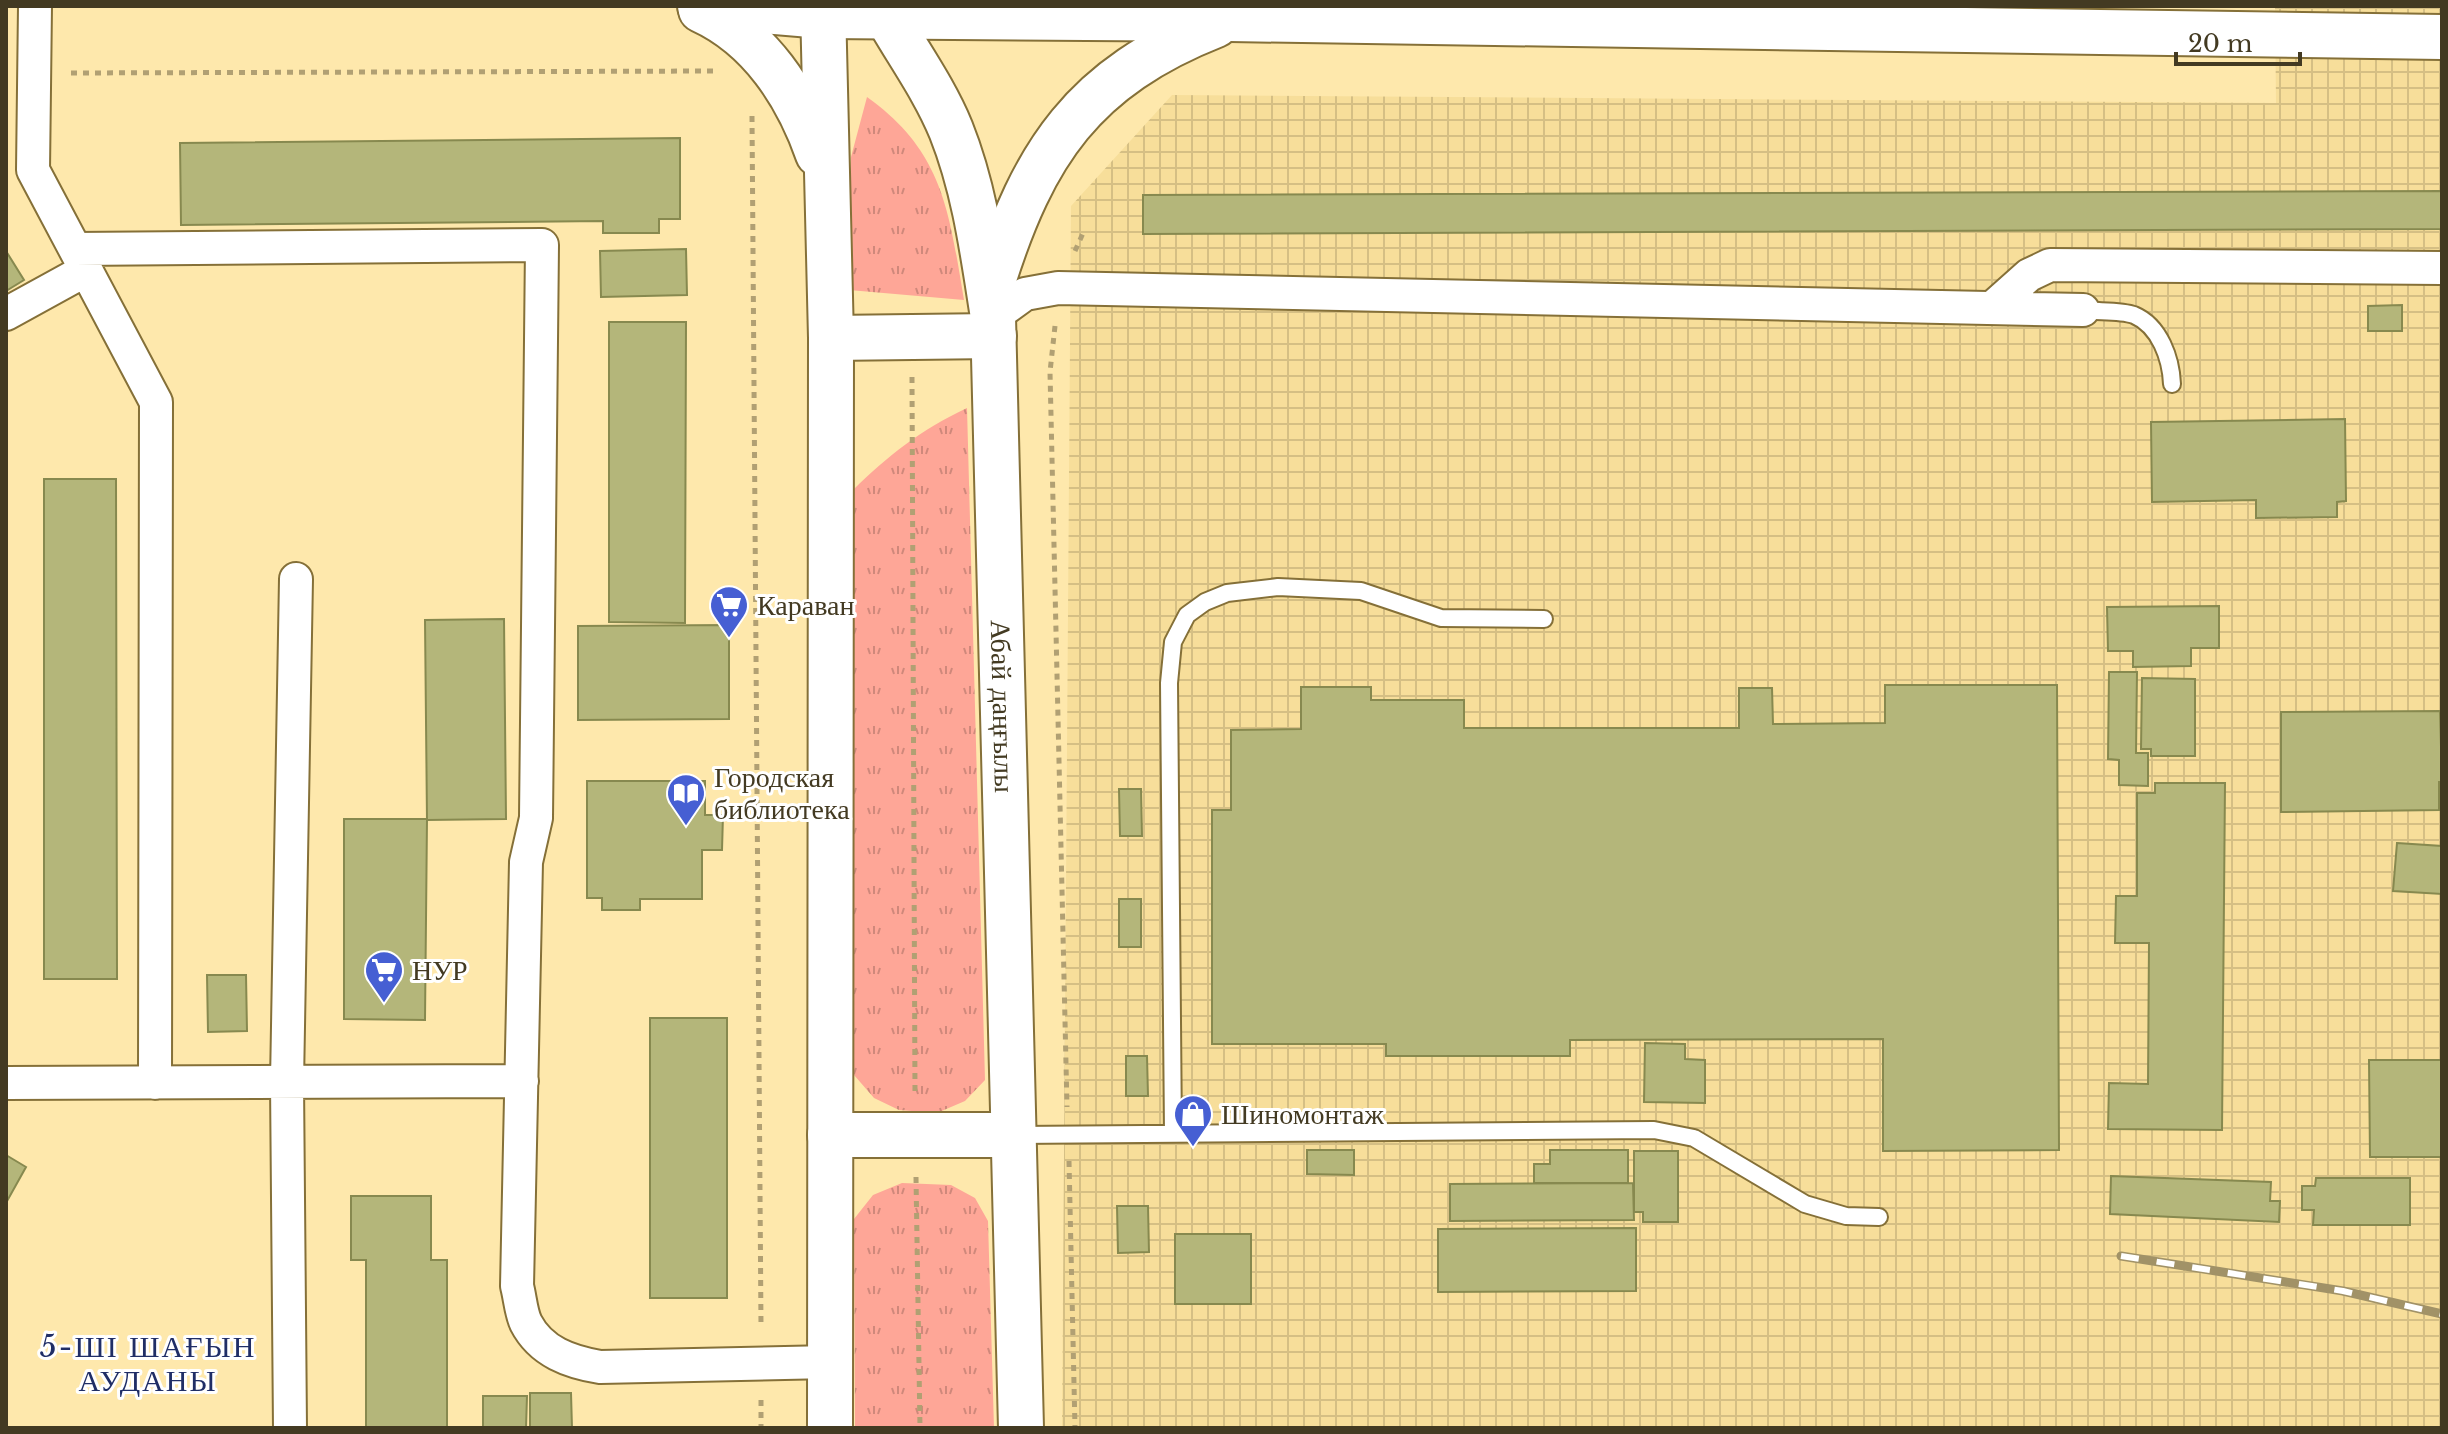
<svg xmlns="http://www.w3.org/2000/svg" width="2448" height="1434" viewBox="0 0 2448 1434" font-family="'Libre Baskerville',serif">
  <defs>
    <pattern id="industrial-grid" width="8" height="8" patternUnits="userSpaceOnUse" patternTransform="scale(2)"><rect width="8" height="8" fill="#f7de9a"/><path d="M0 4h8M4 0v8" fill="none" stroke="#d5bf84"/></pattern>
    <pattern id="park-tufts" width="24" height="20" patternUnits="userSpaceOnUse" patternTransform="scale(2)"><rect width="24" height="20" fill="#fea697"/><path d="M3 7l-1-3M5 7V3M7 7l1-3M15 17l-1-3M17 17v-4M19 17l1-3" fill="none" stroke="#cf887b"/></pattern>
  </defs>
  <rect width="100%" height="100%" fill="#fee8ac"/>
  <path fill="url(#industrial-grid)" d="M2275,6H2442V1428H1062L1071,206L1172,95L2276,103Z"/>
  <path fill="url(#park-tufts)" d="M867,97C944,152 949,212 964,300L849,290L851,157Z
    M967,408L985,1080L965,1101L937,1113L899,1110L874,1098L854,1075L853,490C889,455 920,430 967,408Z
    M902,1183L951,1185L975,1198L988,1221L994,1428H855L854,1219L873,1195Z"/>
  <path fill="#b4b67a" stroke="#87894f" stroke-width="2" d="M680,138V219H659V233H603V221L181,225L180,143Z
    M2442,191V229L1143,234V195Z
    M686,249L687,295L601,297L600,251Z
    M6,251L24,280L6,291Z
    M2402,305V331H2368V306Z
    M609,322H686L685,623L609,622Z
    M2345,419L2346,501L2337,502V517L2256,518V500L2152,502L2151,422Z
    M44,479H116L117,979H44Z
    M2219,606V648H2191V666L2133,667V651H2108L2107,607Z
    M504,619L506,819L427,820L425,620Z
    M729,625V719L578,720V626Z
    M2109,672H2137L2136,753H2148V786L2119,785V760L2108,759Z
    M2142,678L2195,679V756H2151V749H2141Z
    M1885,685H2057L2059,1150L1883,1151V1039L1570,1040V1056H1386V1044H1212V810H1231V730L1301,729V687H1371V700H1464V728H1739V688H1772L1773,724L1885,723Z
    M2440,711L2442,782H2439V810L2281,812V712Z
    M587,781H705V815H723L722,850H702V899H640V910H602V898H587Z
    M2155,783H2225L2222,1130L2108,1129L2109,1083L2148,1084L2149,943H2115L2116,896H2137V793H2155Z
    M1119,789H1141L1142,836H1120Z
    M344,819H427L425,1020L344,1019Z
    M2397,843L2442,846V894L2393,891Z
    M1119,899H1141V947H1119Z
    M207,975H246L247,1031L208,1032Z
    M650,1018H727V1298H650Z
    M1645,1043L1685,1044V1059L1705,1060V1103L1644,1102Z
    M1126,1056H1147L1148,1096H1126Z
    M2369,1060H2442V1157H2370Z
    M1307,1150H1354V1175L1307,1174Z
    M1550,1150H1628V1183H1534V1164H1550Z
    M1634,1151H1678V1222H1643V1212H1634Z
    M6,1155L26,1167L6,1203Z
    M2111,1176L2271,1182L2270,1201H2280L2279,1222L2110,1214Z
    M2316,1178H2410V1225H2313L2314,1210H2302V1186H2315Z
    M1633,1183L1634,1220L1450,1221V1184Z
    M351,1196H431V1260H447V1428H366V1260H351Z
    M1117,1206H1148L1149,1252L1118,1253Z
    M1636,1228V1291L1438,1292V1229Z
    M1175,1234H1251V1304H1175Z
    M530,1393H571L572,1428H530Z
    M483,1396H527L526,1428H483Z"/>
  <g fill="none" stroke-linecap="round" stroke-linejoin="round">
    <g stroke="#857038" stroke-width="20">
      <path id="lane" d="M2083,310C2098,312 2121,310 2134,315C2160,326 2171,359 2172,384
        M1173,1134L1169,683L1173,642L1187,615L1205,602L1227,593L1278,587L1361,591L1441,618L1544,619
        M1014,1135L1654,1130L1694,1138L1805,1204L1846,1216L1879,1217"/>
    </g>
    <g stroke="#857038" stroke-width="36">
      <path id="street" d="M35,6L33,170L156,402L155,1083
        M75,249L542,245L536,818L526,862L517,1286C520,1297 521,1313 526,1323C541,1352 570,1362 600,1367L830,1362
        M1992,308L2029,275L2050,265L2442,268
        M6,314L86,270
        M993,317L1025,294L1058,288L2083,310
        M6,1083L522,1081
        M290,1428L287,1082L296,579"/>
    </g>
    <g stroke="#857038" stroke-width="48">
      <g id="secondary">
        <path d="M700,6L823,16L1230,19L2442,37"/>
        <path d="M823,6L831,338L830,1428"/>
        <path id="s1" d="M881,6C904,48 933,86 951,130C975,190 983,254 993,317L1021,1428"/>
        <path d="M701,10C760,37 797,94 818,154"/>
        <path d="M992,285C1033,152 1084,77 1216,25"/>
        <path d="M831,338L994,336"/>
        <path d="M830,1135H1014"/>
      </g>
    </g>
    <path stroke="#b1a073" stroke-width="5" stroke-dasharray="6 6" stroke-linecap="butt" d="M71,73L717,71
      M752,116L761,1326
      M1075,251L1084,231
      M1055,326L1050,372L1067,1107
      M912,377L915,1095
      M1069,1161L1075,1428
      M916,1177L920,1428
      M761,1400V1428"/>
    <use href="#lane" stroke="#fff" stroke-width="16"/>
    <use href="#street" stroke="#fff" stroke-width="32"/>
    <use href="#secondary" stroke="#fff" stroke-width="44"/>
    <g stroke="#a19267" stroke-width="9">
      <path id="rail" d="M2121,1256L2343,1291L2442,1314"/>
    </g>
    <use href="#rail" stroke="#fff" stroke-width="6" stroke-dasharray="18" stroke-linecap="butt"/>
  </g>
  <defs>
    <g id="supermarket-pin" transform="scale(2)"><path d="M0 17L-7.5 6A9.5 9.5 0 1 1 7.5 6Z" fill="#465fd3" stroke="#fff"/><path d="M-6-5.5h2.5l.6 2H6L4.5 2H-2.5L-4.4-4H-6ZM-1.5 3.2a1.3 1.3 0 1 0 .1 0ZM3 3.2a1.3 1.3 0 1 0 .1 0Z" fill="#fff"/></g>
    <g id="library-pin" transform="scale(2)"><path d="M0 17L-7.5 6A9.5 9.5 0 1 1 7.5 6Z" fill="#465fd3" stroke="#fff"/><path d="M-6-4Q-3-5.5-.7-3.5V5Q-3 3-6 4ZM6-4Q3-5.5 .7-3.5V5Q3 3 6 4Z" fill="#fff"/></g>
    <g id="shop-pin" transform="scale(2)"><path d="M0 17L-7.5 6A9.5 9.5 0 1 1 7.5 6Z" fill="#465fd3" stroke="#fff"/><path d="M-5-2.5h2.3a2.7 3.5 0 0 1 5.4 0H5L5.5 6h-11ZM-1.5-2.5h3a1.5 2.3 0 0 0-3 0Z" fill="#fff"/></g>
  </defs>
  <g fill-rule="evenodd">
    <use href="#supermarket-pin" x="729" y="605"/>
    <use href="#library-pin" x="686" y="793"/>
    <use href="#supermarket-pin" x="384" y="970"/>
    <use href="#shop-pin" x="1193" y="1114"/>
  </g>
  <g text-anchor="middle" stroke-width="6" stroke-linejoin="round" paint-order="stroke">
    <g font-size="28" fill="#433a22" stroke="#fff" text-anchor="start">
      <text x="757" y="615">Караван</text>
      <text x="714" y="787">Городская<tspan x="714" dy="32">библиотека</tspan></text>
      <text x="412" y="980">НУР</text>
      <text x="1221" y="1124">Шиномонтаж</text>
    </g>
    <g font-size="28" fill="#433a22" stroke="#fff">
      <text dy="10" stroke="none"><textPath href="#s1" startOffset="724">Абай даңғылы</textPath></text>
    </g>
    <g font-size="30" letter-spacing="2" fill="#202e66" stroke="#fff">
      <text x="148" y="1357">5-ШІ ШАҒЫН<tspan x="148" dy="34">АУДАНЫ</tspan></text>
    </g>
  </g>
  <rect width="2448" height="1434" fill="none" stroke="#433a22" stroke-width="16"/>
  <path d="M2176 52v12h124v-12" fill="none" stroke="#433a22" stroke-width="4"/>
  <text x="2188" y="52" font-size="24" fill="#433a22" stroke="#ffffff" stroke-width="6" paint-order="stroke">20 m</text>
</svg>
